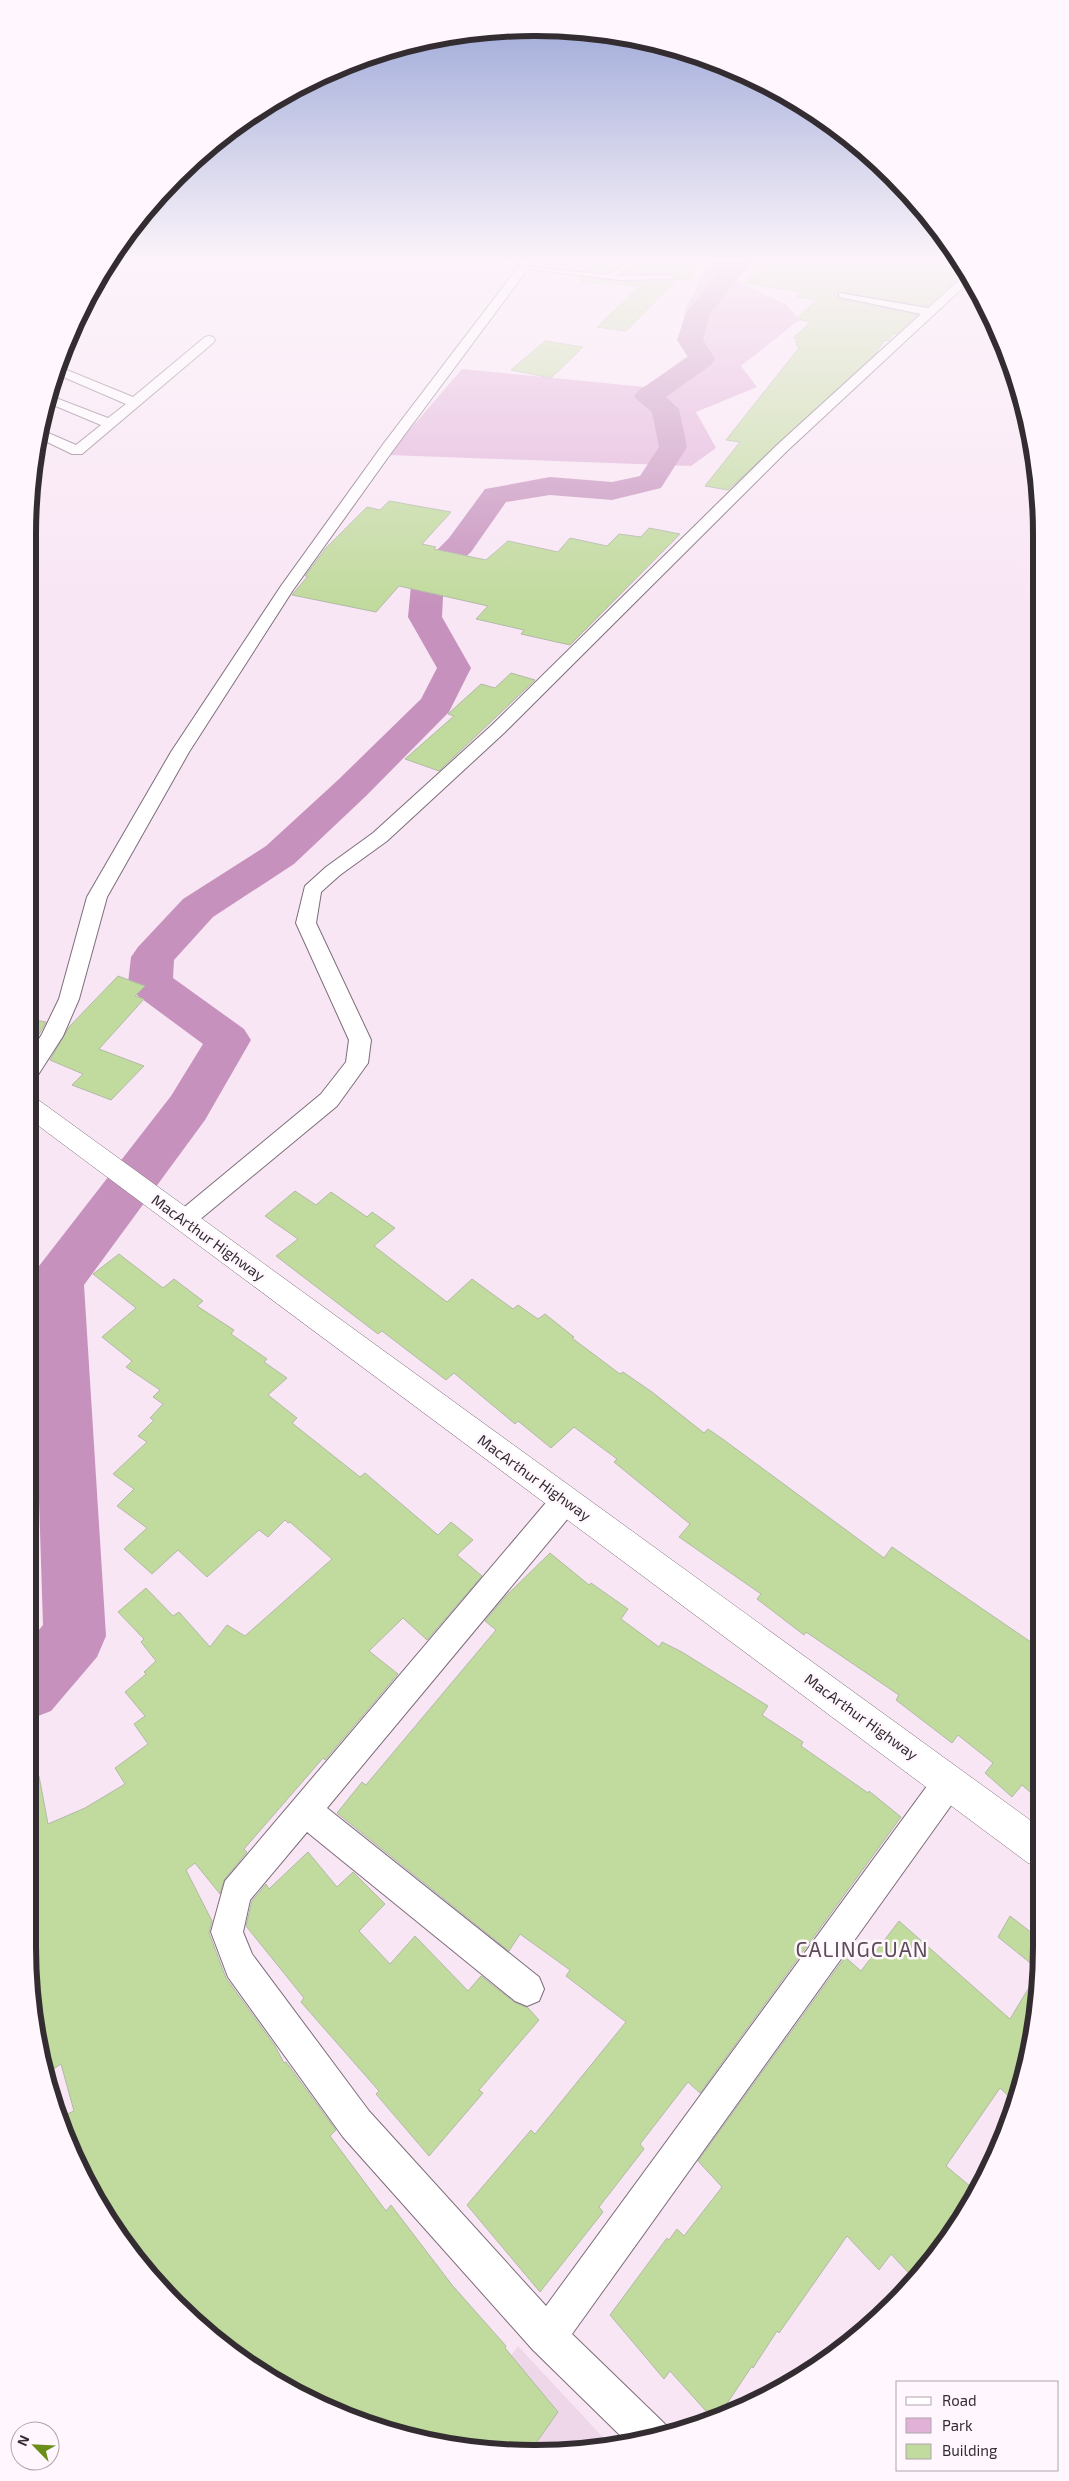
<svg xmlns="http://www.w3.org/2000/svg" width="1069" height="2481" viewBox="0 0 1069 2481" font-family="'Exo 2',sans-serif">
  <rect width="100%" height="100%" fill="#f9e6f5"/>
  <path fill="#efd7ea" d="M518,2346L611,2446L534,2453L445,2445Z"/>
  <path fill="#e1b1d8" d="M711,258H745L737,281L785,304L800,319L741,366L757,387L696,412L716,448L691,466L388,455L462,369L645,387L689,355L681,341L685,310Z"/>
  <g fill="none" stroke-linecap="round" stroke-linejoin="round">
    <path fill="#c692bd" fill-rule="evenodd" d="M730,258H754L710,314L703,340L715,359L711,365L666,397L679,409L687,447L661,488L612,500L550,495L506,502L471,552L444,577L442,617L471,668L449,712L366,796L294,864L213,917L174,960L173,978L244,1029L251,1040L205,1120L84,1285L106,1636L97,1657L51,1711L28,1720V1643L43,1625L32,1281L39,1266L171,1096L203,1044L134,993L128,983L131,957L138,947L183,899L266,846L338,780L421,699L437,668L408,617L412,575L449,538L485,489L550,477L612,482L640,476L659,447L652,412L634,397L638,391L688,357L677,340L686,313Z"/>
  </g>
  <path fill="#c1da9d" stroke="#b2baa7" d="M628,258H633L607,273L584,271L589,259Z
    M646,258H699L692,281L677,279L626,331L597,327L639,286L580,282L582,277L620,282L670,281L675,278L670,273L621,274Z
    M769,258H940L937,262L952,264L951,266L961,268L964,273L927,306L838,292L839,299L917,315L896,334H893L888,341L885,340L875,354L728,490L705,486L740,442L726,440L799,348L796,345L798,342H795L798,339L793,338L811,322L796,319L817,300L797,297L802,292L744,283Z
    M545,341L583,347L551,378L511,370Z
    M389,501L451,512L422,544L436,547L434,549L486,560L508,541L558,552L570,538L607,546L619,534L641,537L649,528L680,534L570,645L521,634L524,630L476,619L488,606L399,586L376,612L292,595L308,576H305L326,548L367,507L380,510Z
    M511,673L535,680L439,771L405,759L454,716L448,714L481,684L495,688Z
    M118,976L145,986L135,996L144,999L99,1049L144,1066L111,1100L72,1085L83,1074L50,1060L69,1027Z
    M35,1020L46,1022L29,1052L28,1029Z
    M295,1191L316,1205L331,1192L367,1217L372,1212L395,1228L374,1246L447,1302L472,1279L513,1309L518,1305L538,1319L545,1314L574,1337L572,1338L620,1374L623,1372L652,1392L704,1433L708,1429L724,1440L884,1558L892,1547L1041,1649V1778L1030,1792L1022,1785L1012,1797L985,1773L993,1763L958,1735L952,1743L896,1700L899,1695L806,1632L804,1635L757,1599L761,1594L679,1537L690,1524L614,1462L617,1459L574,1427L551,1448L518,1421L515,1424L454,1373L446,1380L382,1331L378,1334L276,1256L298,1239L265,1216Z
    M119,1254L163,1288L174,1279L203,1301L197,1306L234,1330L231,1334L267,1359L264,1362L287,1378L268,1395L297,1418L292,1423L360,1477L365,1473L438,1535L451,1522L473,1540L457,1555L482,1576L427,1640L403,1618L369,1651L398,1674L325,1760L323,1758L244,1849L247,1852L224,1880L220,1894L195,1863L186,1870L212,1921L209,1933L226,1978L275,2046L284,2063L286,2062L336,2130L330,2136L386,2211L391,2205L452,2285L506,2346L505,2348L558,2412L529,2453L436,2444L371,2426L281,2386L226,2349L153,2281L95,2200L58,2118L74,2111L61,2064L49,2072L42,2046L38,2048L37,2045L28,1946V1777L39,1776L48,1824L85,1808L125,1784L115,1768L148,1744L134,1724L145,1716L125,1692L146,1674L144,1672L156,1661L141,1642L144,1639L118,1612L146,1588L173,1616L179,1612L210,1647L227,1625L245,1636L332,1559L290,1522L288,1523L285,1520L268,1537L259,1530L207,1577L178,1550L152,1574L124,1549L147,1528L117,1506L134,1489L113,1474L147,1442L138,1436L154,1420L150,1418L163,1404L153,1397L160,1390L126,1367L132,1361L102,1337L136,1308L93,1274Z
    M550,1553L589,1585L591,1583L628,1609L621,1619L659,1647L662,1642L682,1652L768,1706L762,1715L803,1742L801,1746L868,1793L869,1791L901,1817L700,2093L688,2082L640,2144L644,2149L599,2207L603,2212L540,2292L467,2205L531,2130L535,2134L626,2022L566,1976L570,1970L520,1934L509,1951L337,1813L362,1782L366,1785L496,1630L485,1621L506,1596Z
    M308,1852L337,1887L353,1872L385,1904L359,1931L390,1964L415,1936L468,1991L481,1976L514,2002L528,2008L539,2020L479,2090L483,2093L429,2156L376,2094L379,2091L301,2002L304,1998L246,1926L252,1901L266,1884L269,1889Z
    M1010,1916L1041,1940L1039,1970L998,1937Z
    M899,1921L1010,2019L1039,1971L1032,2045L1016,2103L1000,2088L946,2166L977,2192L916,2281L891,2254L879,2270L847,2236L779,2333L777,2331L753,2368L752,2366L718,2417L713,2419L670,2371L664,2379L610,2315L667,2238L669,2240L677,2229L684,2236L722,2187L698,2161L845,1957L861,1971Z"/>
  <g fill="none" stroke-linecap="round" stroke-linejoin="round">
    <g stroke="#7d6d7a" stroke-width="2">
      <path id="lane" d="M637,258H644L614,276L670,275L673,277L670,279L620,280L520,268L523,266L607,275Z"/>
    </g>
    <g stroke="#7d6d7a" stroke-width="2">
      <path id="street" d="M525,258H536L394,449L293,590L189,752L107,897L79,999L63,1036L36,1078L28,1080V1057L42,1034L59,999L87,897L171,752L281,586L384,443Z
        M965,275L969,282L787,451L504,733L387,841L340,875L321,892L316,923L371,1040L368,1063L337,1106L192,1226L184,1229L176,1226L172,1220L176,1214L321,1094L346,1062L349,1040L296,923L305,886L326,867L373,833L492,725L777,445L921,314L839,297V293L928,308Z
        M209,336L213,337L215,340L213,343L82,454H72L37,437L39,429L76,445L101,425L46,402L48,395L108,418L126,404L54,373L57,366L133,397L205,337Z
        M565,1489L575,1492L579,1501L575,1510L327,1808L539,1977L544,1989L539,2001L527,2006L515,2001L307,1832L250,1900L243,1932L252,1954L369,2111L546,2306L938,1771L949,1767L960,1771L964,1782L960,1793L572,2334L666,2425L670,2434L629,2444L533,2350L343,2137L228,1977L211,1932L225,1881L555,1492Z"/>
    </g>
    <g stroke="#7d6d7a" stroke-width="1">
      <path id="highway" d="M28,1096L37,1099L1041,1828V1868L1028,1863L28,1118Z"/>
    </g>
    <use href="#lane" fill="#fff" fill-rule="evenodd"/>
    <use href="#street" fill="#fff" fill-rule="evenodd"/>
    <use href="#highway" fill="#fff" fill-rule="evenodd"/>
  </g>
  <linearGradient id="sky" x2="0" y2="1"><stop stop-color="#9aa6d7"/><stop offset="0.43" stop-color="#fcf4fa"/><stop offset="1" stop-color="#fcf4fa" stop-opacity="0"/></linearGradient>
  <rect width="1069" height="605" fill="url(#sky)"/>
  <g text-anchor="middle" stroke-width="5" stroke-linejoin="round" paint-order="stroke">
    <g font-size="15" fill="#332d32" stroke="#fff7fd">
      <text transform="translate(208 1238) rotate(36)" y="5">MacArthur Highway</text>
      <text transform="translate(534 1478) rotate(36)" y="5">MacArthur Highway</text>
      <text transform="translate(861 1717) rotate(36)" y="5">MacArthur Highway</text>
    </g>
    <g font-size="21" letter-spacing="1" fill="#5b4c58" stroke="#fff7fd">
      <text x="862" y="1957">CALINGCUAN</text>
    </g>
  </g>
  <path d="M0 0H1069V2481H0ZM534 36H535A498 498 0 0 1 1033 534V1947A498 498 0 0 1 535 2445H534A498 498 0 0 1 36 1947V534A498 498 0 0 1 534 36Z" fill="#fff7fd" fill-rule="evenodd"/>
  <path fill="none" stroke="#332d32" stroke-width="6" d="M534 36H535A498 498 0 0 1 1033 534V1947A498 498 0 0 1 535 2445H534A498 498 0 0 1 36 1947V534A498 498 0 0 1 534 36Z"/>
  <rect x="896" y="2381" width="162" height="90" fill="#fff7fd" stroke="#ada6ac"/>
  <rect x="906" y="2397" width="25" height="8" fill="#ffffff" stroke="#ada6ac"/>
  <text x="942" y="2406" font-size="15" fill="#332d32">Road</text>
  <rect x="906" y="2418" width="25" height="15" fill="#e1b1d8" stroke="#ada6ac"/>
  <text x="942" y="2431" font-size="15" fill="#332d32">Park</text>
  <rect x="906" y="2444" width="25" height="15" fill="#c1da9d" stroke="#ada6ac"/>
  <text x="942" y="2456" font-size="15" fill="#332d32">Building</text>
  <g transform="translate(35 2446) rotate(294)"><circle r="24" fill="#fff7fd" stroke="#ada6ac"/>
  <path d="M0-4L9 19L0 12L-9 19Z" fill="#6a8e18"/>
  <text y="-8" font-size="14" font-weight="bold" text-anchor="middle" fill="#332d32">N</text>
  </g>
</svg>
